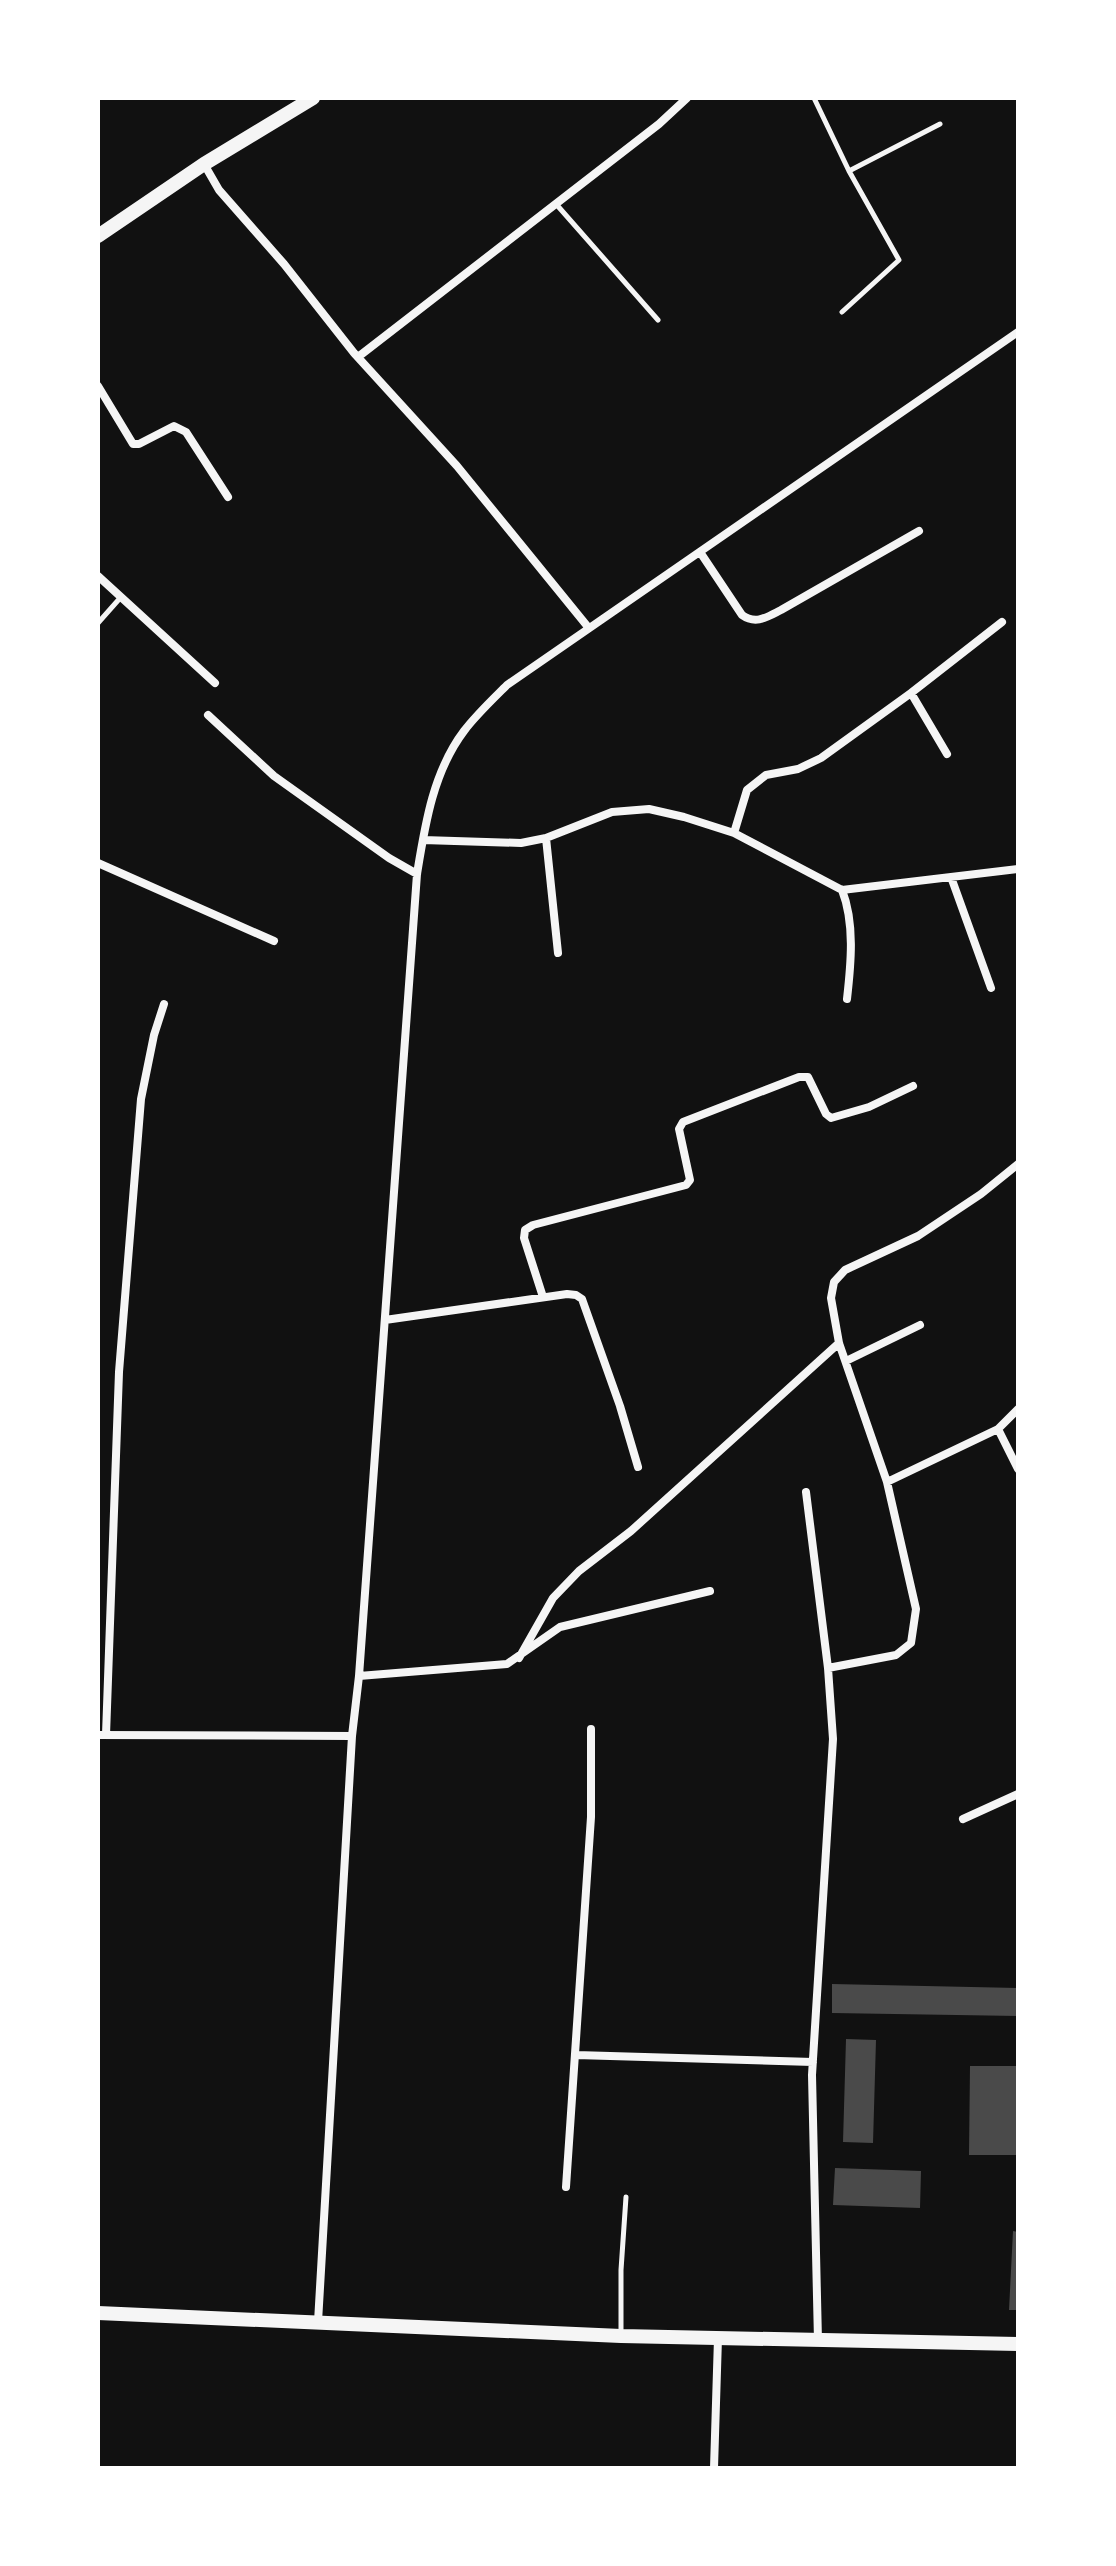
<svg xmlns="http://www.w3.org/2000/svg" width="1116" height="2566" viewBox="0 0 1116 2566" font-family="Signika,sans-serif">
  <rect width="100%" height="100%" fill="#111"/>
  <path fill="#4a4a4a" d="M832,1984L1018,1988V2016L832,2013Z
    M846,2039L876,2040L873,2143L843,2142Z
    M970,2066H1018V2155H969Z
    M835,2168L921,2171L920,2208L833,2205Z
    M1013,2231L1018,2232V2310H1009Z"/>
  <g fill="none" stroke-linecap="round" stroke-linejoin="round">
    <path stroke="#f5f5f5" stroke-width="5" d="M814,98L849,171L899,260L842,312
      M849,171L940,124
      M556,204L658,320
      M98,623L121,597
      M621,2335V2270L626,2197"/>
    <path stroke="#f5f5f5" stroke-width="8" d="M204,164L219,190L284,264L354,353L457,466L588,627
      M358,357L659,124L687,98
      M98,386L133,444H139L174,426L186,432L228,497
      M700,552L742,615C756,625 767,617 781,610L919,531
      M98,576L215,683
      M911,693L947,754
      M208,715L274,776L389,858L417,874
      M734,833L747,790L766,775L798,769L821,758L911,693L1002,622
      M546,838L558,953
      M423,840L521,843L546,838L612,812L649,809L684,817L734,833L842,890L1018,869
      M98,863L274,941
      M951,877L991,988
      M842,890C855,923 851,964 847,999
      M543,1297L524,1238L525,1230L533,1225L686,1185L690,1180L679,1129L683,1122L799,1077H808L826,1114L831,1118L869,1107L913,1086
      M385,1320L567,1294L576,1295L582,1299L620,1406L638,1467
      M846,1361L920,1325
      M998,1429L1018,1469
      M887,1482L998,1429L1018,1409
      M806,1492L828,1668L833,1739L812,2075L818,2341
      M519,1658L553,1598L579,1571L631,1531L839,1343
      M828,1668L896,1655L911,1643L916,1609L887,1482L839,1343L831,1298L834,1282L845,1270L918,1236L981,1194L1018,1164
      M359,1676L507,1664L560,1627L710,1591
      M98,1735L352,1736
      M106,1735L119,1372L141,1099L154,1035L164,1004
      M963,1819L1018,1794
      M576,2055L813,2062
      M566,2187L591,1817V1729
      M318,2322L352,1736L359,1676L417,874C425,825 433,772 464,731C476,715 492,700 507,685L1018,332
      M714,2468L718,2338"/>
    <path stroke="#f5f5f5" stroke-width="14" d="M98,236L204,164L313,98
      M98,2313L621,2336L1018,2344"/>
  </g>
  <rect width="1116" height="2566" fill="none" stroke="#ffffff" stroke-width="200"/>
</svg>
